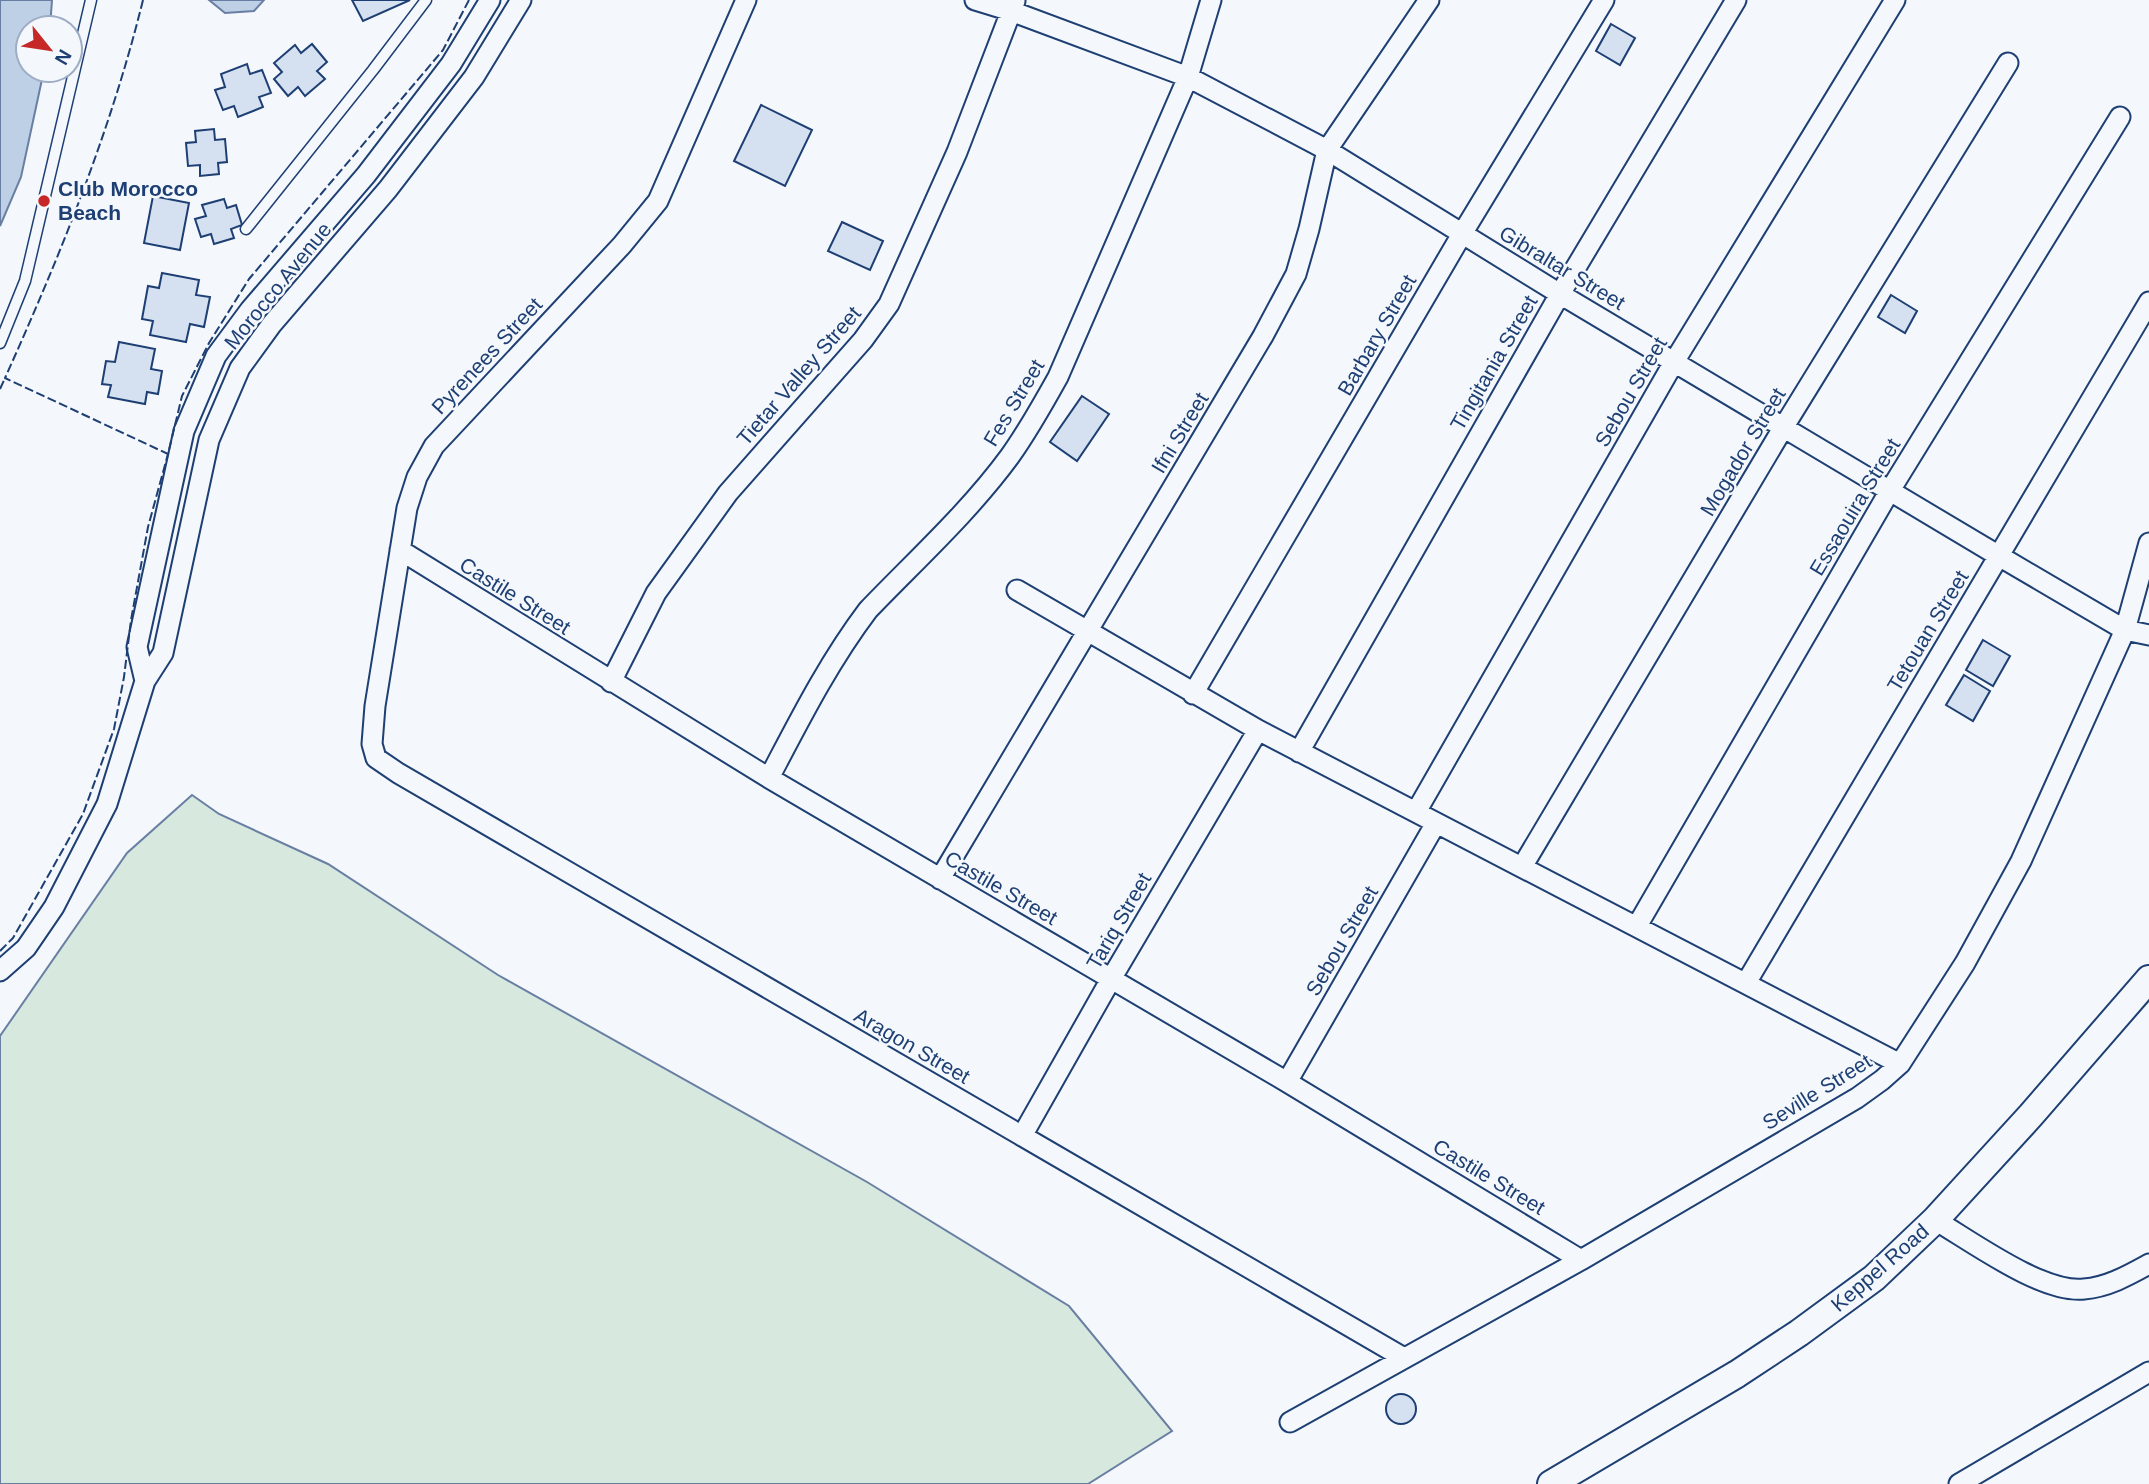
<svg xmlns="http://www.w3.org/2000/svg" width="2149" height="1484" viewBox="0 0 2149 1484" font-family="Helvetica,sans-serif">
  <rect width="100%" height="100%" fill="#f4f7fb"/>
  <path fill="#d7e8df" stroke="#687fa3" stroke-width="2" d="M192,795L219,814L328,864L498,975L867,1182L1069,1306L1172,1431L1088,1484H0V1036L127,853Z"/>
  <path fill="#bed0e5" stroke="#687fa3" stroke-width="2" d="M0,0H52L50,28H28V70H44L21,177L0,226Z
    M209,0H264L254,11L225,13Z"/>
  <path fill="#d5e0f0" stroke="#1d3f73" stroke-width="2" d="M352,0H410L363,21Z
    M1611,24L1635,38L1620,65L1596,51Z
    M312,44L327,62L317,71L325,79L305,96L298,87L288,96L274,79L282,72L274,63L295,45L301,53Z
    M247,64L250,74L262,70L271,93L259,97L263,107L238,117L234,106L223,110L215,90L225,87L221,74Z
    M761,105L812,130L785,186L734,161Z
    M214,129L215,140L225,139L227,162L218,163L219,174L200,176V165L188,166L186,143L196,142L195,131Z
    M153,196L189,203L180,250L144,243Z
    M224,199L227,208L236,205L242,225L231,229L234,238L214,244L211,234L201,237L195,219L206,216L202,205Z
    M842,222L883,241L870,270L828,251Z
    M162,273L199,280L196,295L210,297L204,327L190,324L186,342L150,335L153,321L142,319L148,286L159,288Z
    M1891,295L1917,311L1905,333L1878,317Z
    M119,342L155,349L151,369L162,371L158,394L147,392L145,404L108,397L111,385L102,384L106,361L115,362Z
    M1082,396L1109,414L1077,461L1050,442Z
    M1983,640L2010,656L1993,686L1966,670Z
    M1964,675L1990,691L1973,721L1946,705Z
    M1386 1409a15 15 0 1 1 30 0a15 15 0 1 1-30 0Z"/>
  <g fill="none" stroke-linecap="round" stroke-linejoin="round">
    <g stroke="#1d3f73" stroke-width="13">
      <path id="lane" d="M246,229L373,70L426,0
        M0,343L25,281L91,0"/>
    </g>
    <g stroke="#1d3f73" stroke-width="23">
      <path id="street" d="M746,0L658,201L622,245L434,446L417,477L407,508L375,706L372,744L376,758L398,773L1404,1358
        M975,0L1011,11L1188,77L1327,150L1560,294L1999,556L2125,630L2149,635
        M400,550L769,778L1287,1082L1581,1260
        M1017,590L1258,730L1900,1064
        M145,681L163,653L209,440L240,368L272,324L388,189L474,77L521,0
        M611,682L656,593L728,493L863,340L889,304L957,152L1015,1
        M1193,694L1462,234L1604,0
        M1299,752L1560,294L1736,0
        M769,778C799,721 828,663 868,610C916,560 969,512 1010,456C1028,431 1043,404 1058,377L1188,77L1211,0
        M1416,812L1674,362L1895,0
        M1522,867L1783,428L2008,63
        M940,879L1263,336L1296,274L1309,229L1327,150L1429,0
        M1637,926L1889,492L2120,117
        M0,971L26,948L54,907L107,804L145,681L137,647L184,431L216,356L250,310L366,175L451,64L490,0
        M1746,983L2149,302
        M1287,1082L1436,823
        M1022,1136L1111,979L1258,730
        M1935,1220C1971,1241 2043,1294 2084,1289C2108,1287 2129,1275 2149,1264
        M1290,1422L1581,1260L1857,1098L1882,1080L1900,1064L1965,963L2021,861L2125,630L2149,543
        M1959,1484L2149,1372"/>
    </g>
    <g stroke="#1d3f73" stroke-width="30">
      <path id="secondary" d="M1551,1484L1737,1374L1799,1333L1874,1278L1935,1220L2031,1115L2149,979"/>
    </g>
    <use href="#lane" stroke="#f4f7fb" stroke-width="10"/>
    <use href="#street" stroke="#f4f7fb" stroke-width="19"/>
    <use href="#secondary" stroke="#f4f7fb" stroke-width="26"/>
    <path stroke="#1d3f73" stroke-width="2" stroke-dasharray="9 3.5" stroke-linecap="butt" d="M143,0C111,130 60,256 5,378L168,454L182,396L209,343L249,279L443,50L469,0
      M0,389L5,378
      M0,951L13,938L83,814L114,729L124,677L131,620L148,527L168,454"/>
  </g>
  <circle fill="#c62828" stroke="#f4f7fb" stroke-width="2.5" cx="44" cy="201" r="7"/>
  <g text-anchor="middle" stroke-width="5" stroke-linejoin="round" paint-order="stroke">
    <g font-size="21" font-weight="bold" fill="#1d3f73" stroke="#f4f7fb" text-anchor="start">
      <text x="58" y="196">Club Morocco<tspan x="58" dy="24">Beach</tspan></text>
    </g>
    <g font-size="21" fill="#1d3f73" stroke="#f4f7fb">
      <text transform="translate(1562 268) rotate(31)" y="7">Gibraltar Street</text>
      <text transform="translate(278 286) rotate(-51)" y="7">Morocco Avenue</text>
      <text transform="translate(1377 335) rotate(-60)" y="7">Barbary Street</text>
      <text transform="translate(487 356) rotate(-47)" y="7">Pyrenees Street</text>
      <text transform="translate(1494 363) rotate(-60)" y="7">Tingitania Street</text>
      <text transform="translate(799 376) rotate(-49)" y="7">Tietar Valley Street</text>
      <text transform="translate(1631 392) rotate(-60)" y="7">Sebou Street</text>
      <text transform="translate(1014 403) rotate(-59)" y="7">Fes Street</text>
      <text transform="translate(1180 433) rotate(-59)" y="7">Ifni Street</text>
      <text transform="translate(1743 452) rotate(-59)" y="7">Mogador Street</text>
      <text transform="translate(1855 507) rotate(-59)" y="7">Essaouira Street</text>
      <text transform="translate(515 596) rotate(32)" y="7">Castile Street</text>
      <text transform="translate(1928 631) rotate(-59)" y="7">Tetouan Street</text>
      <text transform="translate(1001 888) rotate(30)" y="7">Castile Street</text>
      <text transform="translate(1119 921) rotate(-60)" y="7">Tariq Street</text>
      <text transform="translate(1342 941) rotate(-60)" y="7">Sebou Street</text>
      <text transform="translate(912 1046) rotate(30)" y="7">Aragon Street</text>
      <text transform="translate(1817 1092) rotate(-32)" y="7">Seville Street</text>
      <text transform="translate(1489 1177) rotate(31)" y="7">Castile Street</text>
      <text transform="translate(1880 1268) rotate(-41)" y="7">Keppel Road</text>
    </g>
  </g>
  <g transform="translate(49 49) rotate(120)"><circle r="33" fill="#f4f7fb" stroke="#9eadc5" stroke-width="2"/>
  <path d="M0-5L12 26L0 18L-12 26Z" fill="#c62828"/>
  <text y="-10" font-size="19" font-weight="bold" text-anchor="middle" fill="#1d3f73">N</text>
  </g>
</svg>
